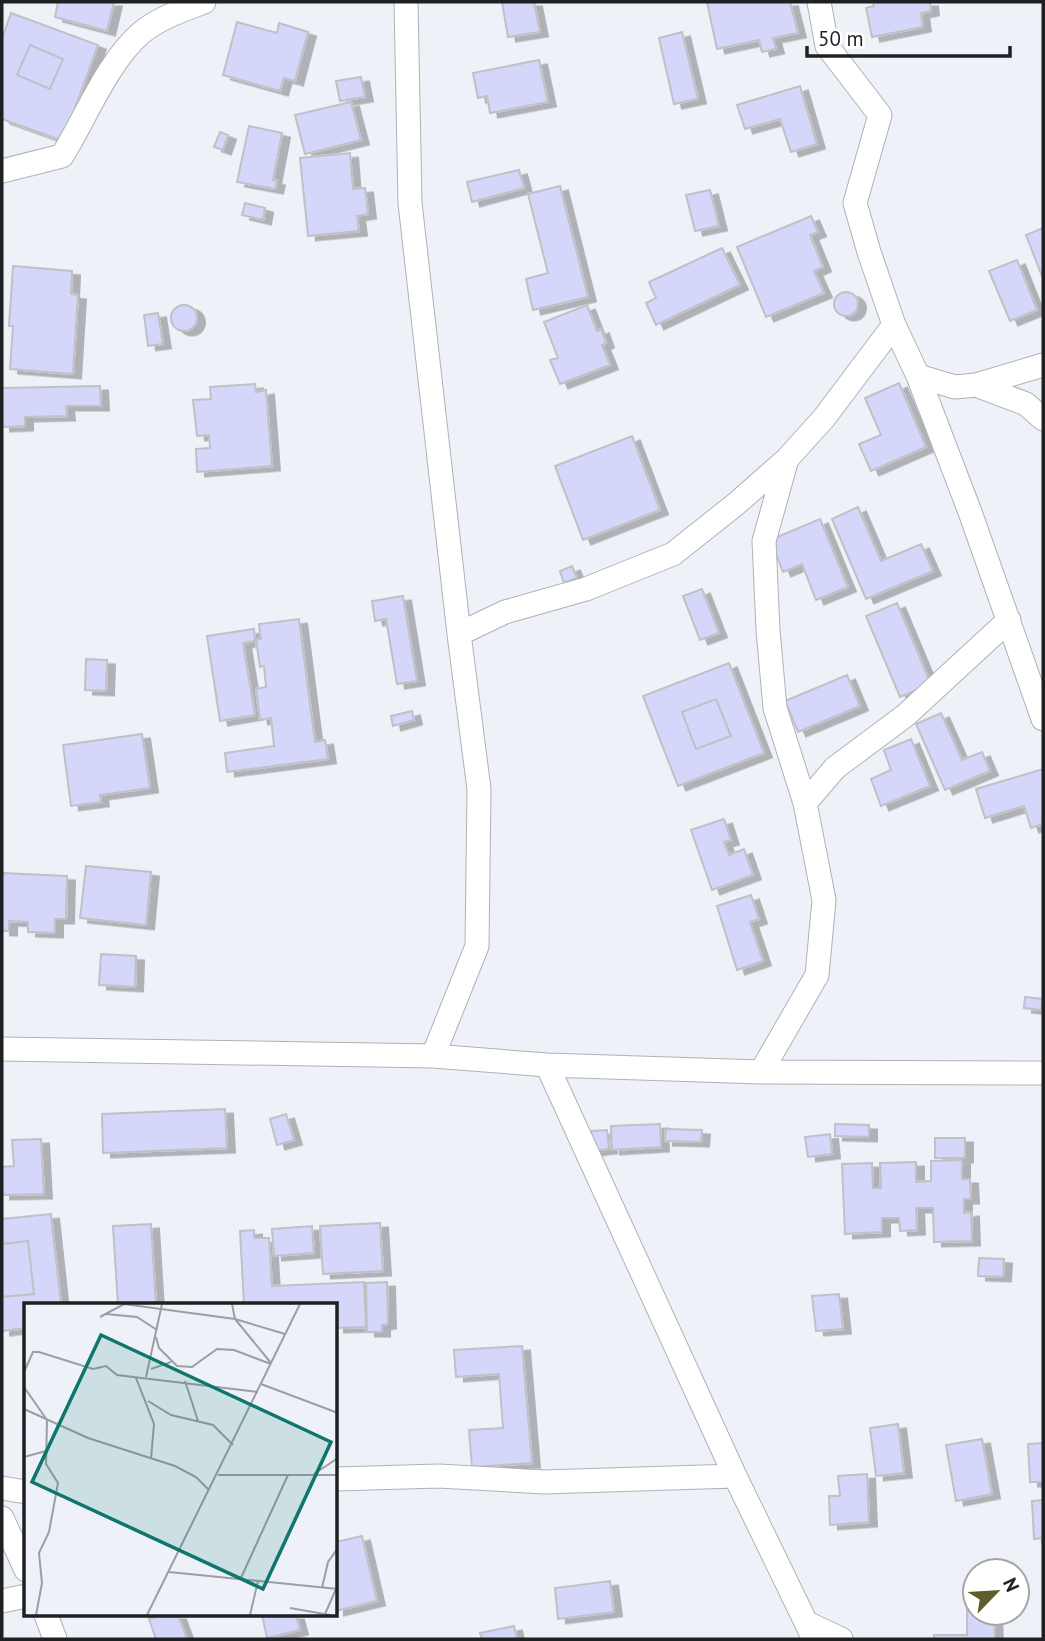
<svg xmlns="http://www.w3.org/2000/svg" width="1045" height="1641" viewBox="0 0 1045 1641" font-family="'PT Sans',sans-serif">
  <defs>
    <filter id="shadow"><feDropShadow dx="8" dy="4.5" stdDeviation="0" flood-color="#0004"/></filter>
  </defs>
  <rect width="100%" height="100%" fill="#eef2f8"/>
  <path fill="#d4d6fa" stroke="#c0c0c7" stroke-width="2" fill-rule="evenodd" filter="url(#shadow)" d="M58,2H114L107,31L55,17Z
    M502,2H534L540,32L508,37Z
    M707,2H790L798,33L773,38L776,49L762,52L759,40L717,49Z
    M873,2H930L931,11L921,13L923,27L872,37L866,8L874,6Z
    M11,13L98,45L63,141L2,119V39ZM30,45L63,59L50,89L17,75Z
    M237,22L277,33L279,23L308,32L295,81L284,78L280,91L223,75Z
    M682,32L698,99L674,104L659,38Z
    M30,45L63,59L50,89L17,75Z
    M539,60L548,102L490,113L487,96L478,98L473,73Z
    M361,77L365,97L340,101L336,81Z
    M800,86L817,144L791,152L780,119L745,129L737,105Z
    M351,102L361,140L305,154L295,115Z
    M249,126L282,133L273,180L277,181L275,189L237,182Z
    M220,132L228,135L223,150L214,147Z
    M350,153L353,189L365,188L368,214L357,216L359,231L308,236L300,158Z
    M519,170L524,188L472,202L467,182Z
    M560,186L588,297L533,310L526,279L548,273L528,194Z
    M710,190L719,226L695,231L686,195Z
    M245,203L265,208L263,220L242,215Z
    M811,216L818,232L810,235L823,267L814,271L824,293L766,317L737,247Z
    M1043,228V279L1026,235Z
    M722,248L740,285L656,325L646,303L656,298L649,282Z
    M1017,260L1037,310L1010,321L989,271Z
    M13,266L72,271L71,294L78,295L73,374L10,369L13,326H9Z
    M834 304a12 12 0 1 1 24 0a12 12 0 1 1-24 0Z
    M587,305L597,331L601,329L606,343L602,345L610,365L560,384L550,360L558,358L544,322Z
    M171 318a13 13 0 1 1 26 0a13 13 0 1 1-26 0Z
    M158,313L163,344L148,346L144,315Z
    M899,383L926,447L871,471L859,444L881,435L865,398Z
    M255,384L256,392L266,390L272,466L197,472L196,449L210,448L209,435L197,436L193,400L211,399L210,387Z
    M100,386L101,406H66L67,416L25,417V426L2,427V388Z
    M632,436L660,510L583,540L555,466Z
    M858,507L881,561L921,544L933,571L866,599L832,519Z
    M820,519L848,587L816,600L802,564L783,572L770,540Z
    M572,566L577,578L564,583L560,571Z
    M702,589L719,633L700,640L683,596Z
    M403,596L417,681L397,684L386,619L375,621L372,601Z
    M897,603L931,684L900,697L866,616Z
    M299,619L315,742L325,740L328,759L227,772L225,753L274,746L271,718L260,720L256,689L266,687L264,666L260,667L256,640L261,639L259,624Z
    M254,629L255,641L243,643L255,715L220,721L207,636Z
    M86,659L107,660L106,691L85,690Z
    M729,663L764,753L678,786L643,696ZM716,699L731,736L696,749L682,712Z
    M847,675L860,706L798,732L785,701Z
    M716,699L731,736L696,749L682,712Z
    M412,711L414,720L393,726L391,716Z
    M941,713L962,760L982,752L990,771L945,790L916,724Z
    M142,734L150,788L100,795L101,802L71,806L63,745Z
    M911,739L930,786L881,806L871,779L891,770L884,750Z
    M1043,769V824L1031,828L1024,806L985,818L976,789Z
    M724,819L731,840L724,842L729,855L744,849L753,875L712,890L691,830Z
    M86,866L151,872L146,925L80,918Z
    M2,873L67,876L66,919H55V933L28,932V922L9,921V931H2Z
    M751,895L759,919L750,922L763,961L737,970L717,906Z
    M101,954L136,956L135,987L99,985Z
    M1025,997L1042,999L1041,1010L1024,1008Z
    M225,1109L227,1148L103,1153L102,1114Z
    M286,1114L294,1140L277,1145L270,1119Z
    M660,1124L661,1147L612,1150L611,1126Z
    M835,1124L869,1125V1137L835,1136Z
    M666,1129L702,1130L701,1142L665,1141Z
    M607,1130L609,1149L593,1151L591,1131Z
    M830,1134L832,1154L808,1157L805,1137Z
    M935,1138H965V1158H935Z
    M41,1139L44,1194L2,1195V1167L14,1166L12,1140Z
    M962,1160V1179H970L971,1199H964V1213L971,1212L972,1241L934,1242L933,1208H916L917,1230L900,1231L899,1218H882V1232L845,1234L842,1164L872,1163L873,1188H881L880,1163L916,1162V1182L931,1181V1161Z
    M51,1214L61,1305H26V1328L2,1331V1297L34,1294L28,1241L2,1244V1219Z
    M380,1223L383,1271L323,1274L320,1226Z
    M151,1224L156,1305H118L113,1226Z
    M312,1226L314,1253L274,1256L272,1229Z
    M254,1230V1238H269L272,1286L364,1282L366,1327L336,1328V1305H244L240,1231Z
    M28,1241L34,1294L2,1297V1244Z
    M979,1258L1004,1259L1003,1277L978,1276Z
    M387,1282L388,1324L382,1325V1332H367L366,1283Z
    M839,1294L843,1329L816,1331L812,1296Z
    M522,1346L532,1463L472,1467L469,1430L503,1428L499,1374L456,1377L454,1350Z
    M898,1424L904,1473L876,1476L870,1428Z
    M982,1439L992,1494L956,1501L946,1445Z
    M1043,1443V1482H1030L1028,1444Z
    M867,1474L869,1522L830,1525L829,1496H840L838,1476Z
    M1043,1500V1538L1034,1539L1032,1501Z
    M362,1536L377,1601L336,1611V1542Z
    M610,1581L614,1612L558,1619L555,1588Z
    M967,1609H975V1613H994L995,1639H934V1635H967Z
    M162,1615H178L187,1639H156L149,1619Z
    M262,1615H296L300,1630L267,1638Z
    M514,1626L517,1639H482L480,1633Z"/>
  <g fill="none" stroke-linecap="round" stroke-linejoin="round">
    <g stroke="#aeb2b7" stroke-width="25">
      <path id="minor" d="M406,2L410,203L459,634L479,789L477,946L433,1056
        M819,2L827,46L880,115L855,203L869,252L894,325L918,376L970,512L1043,719
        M2,171L62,156C85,119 108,61 141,33C159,18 183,10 204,2
        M918,376L955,387L976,385L1043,365
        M976,385L1026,404L1043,419
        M459,634L505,612L586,589L673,554L736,504L787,459L824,418L894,325
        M805,803L835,768L906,715L1009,620
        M2,1049L433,1056L547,1065L761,1072L1043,1073
        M547,1065L735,1476L814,1639
        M761,1072L817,975L824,900L805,803L775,708L768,630L764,541L787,459
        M336,1479L439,1476L544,1482L735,1476
        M2,1488L26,1492
        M2,1518L26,1570
        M2,1601L26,1596
        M46,1615L55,1639
        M807,1623L841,1639"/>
    </g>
    <use href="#minor" stroke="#fff" stroke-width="23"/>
  </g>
  <g transform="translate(24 1303)">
    <rect width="313" height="313" fill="#eef2f8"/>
    <path fill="none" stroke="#9b9ea2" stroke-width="2" d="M208,1L211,16L247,60M82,11L113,14L133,27M76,14L100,1L211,16L261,31M132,34L135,45L153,63L168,64L193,46L210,47L247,61M127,66L147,59M0,69L9,49H15L69,66L82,63L93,72L234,89M122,74L138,1M112,75L130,121L127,156M161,78L174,118M237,81L314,110M0,84L23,117L22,161L34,180L25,229L15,250L18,280L12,312M124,98L147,112L189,122L209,142M0,106L64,135L151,163L172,174L185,187M0,154L22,148M290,171L314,155M194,172H314M145,269L314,286M216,277L264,172M298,285L304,259L314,245M266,305L306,312M301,311L312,286M123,312L276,1M226,312L234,278"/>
    <path fill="#0f766e" fill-opacity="0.15" stroke="#0f766e" stroke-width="3.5" d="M77,32L307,139L239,286L8,179Z"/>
    <rect width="313" height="313" fill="none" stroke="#1e2022" stroke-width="3.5"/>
  </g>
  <rect width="1045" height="1641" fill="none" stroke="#1e2022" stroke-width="7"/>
  <g transform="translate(996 1592) rotate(65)"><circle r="33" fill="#ffffff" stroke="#a5a6a7" stroke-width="2"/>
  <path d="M0-5L12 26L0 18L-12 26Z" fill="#5d5e2b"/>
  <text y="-10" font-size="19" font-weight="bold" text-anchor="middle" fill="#1e2022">N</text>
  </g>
  <path d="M807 46v10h203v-10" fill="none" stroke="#1e2022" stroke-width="3.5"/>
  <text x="818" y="46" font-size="21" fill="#1e2022" stroke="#ffffff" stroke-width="5" paint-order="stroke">50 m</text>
</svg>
